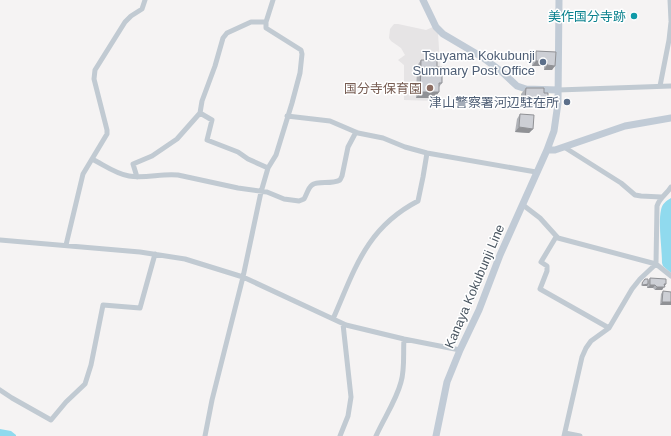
<svg xmlns="http://www.w3.org/2000/svg" width="671" height="436" viewBox="0 0 671 436" font-family="Arial,'Noto Sans JP',sans-serif">
  <rect width="100%" height="100%" fill="#f5f3f3"/>
  <path fill="#fdf9ef" d="M520,91L548,92L553,95L552,109L519,108Z"/>
  <path fill="#e6e4e5" d="M394,24H398L426,30L433,27L438,33L441,80L436,101L404,100V65L398,60L405,55L401,48L391,41L389,38L390,29Z"/>
  <path fill="#90daee" d="M671,198V273L663,266L662,263C662,248 658,224 661,210C662,204 666,201 671,198Z
    M0,429L11,431L16,435V436H0Z"/>
  <g fill="none" stroke-linecap="round" stroke-linejoin="round">
    <path stroke="#c1cad2" stroke-width="5" d="M670,0L671,21
      M660,86L669,40L671,22
      M558,90L671,86
      M200,113L212,120L207,140L238,152L248,159L268,168
      M287,116L330,121L358,133L383,138L405,147L427,153L536,172
      M564,147L621,183L635,195L641,196L661,197
      M92,159C104,165 116,174 129,176C145,179 162,173 178,175L238,188L267,192L284,199L299,201L304,199C307,194 308,188 312,185C318,180 331,185 340,180L342,176L348,147L356,132
      M137,177L133,164L152,156L177,139L200,113L202,101L215,66L223,38L227,33L251,22H266
      M523,205L540,218L558,238L656,264L671,276
      M556,237L541,262L547,266V271L540,289L609,328
      M0,240L140,252L185,259L243,277L346,325L404,339L460,350
      M66,245L83,174L107,134V130L94,79L95,70L125,22L131,16L142,9L145,0
      M333,319C355,269 366,228 418,201L423,177L427,153
      M0,390L12,398L51,420L66,402L85,384L91,365L103,305L140,308L155,254
      M565,433L580,436
      M205,436L212,400L243,277L261,192L268,168L276,155L292,103L300,73L302,54L301,50L266,28V22L273,0
      M340,436L348,416L351,397L343,324
      M376,436C384,418 396,401 401,382C405,369 403,353 404,339
      M564,436L582,357L586,348L591,341L609,328L632,289L640,279L656,264L657,206C660,197 667,194 671,187"/>
    <path stroke="#c1cbd6" stroke-width="7" d="M423,0L436,27L443,34L482,57L502,72L517,86L526,89L558,90
      M547,150H555L625,126L671,118
      M436,436L447,382L460,350L479,310L500,255L547,150L554,131L558,103L559,0"/>
  </g>
  <path fill="#b0b2b7" d="M536,51L556,52L552,70H544V66H532L533,56Z
    M421,60L437,67L442,83L439,87L435,98H416L417,66Z
    M526,88L544,93L548,101L544,107L521,106V94Z
    M520,114L533,129L529,133L515,132L517,119Z
    M650,278L664,286L662,290H655L653,288H647V285V286H642L641,285L645,279L648,281Z
    M663,291L671,292L660,305L661,294Z"/>
  <path fill="#909195" d="M536,61H547L544,66H532Z
    M547,65L555,66L552,70H544Z
    M420,92H439L435,98H416Z
    M525,100L548,101L544,107L521,106Z
    M519,127L533,129L529,133L515,132Z
    M648,284L647,286H642L643,285Z
    M664,284H666L662,290H655L657,287Z
    M650,285H655L653,288H647Z
    M662,302H671V305H660Z"/>
  <path fill="#cdcfd5" stroke="#909195" d="M536,51L556,52L555,66L547,65V61H536Z
    M421,60H437V67H442V83H439V92H420Z
    M526,88H544V93H548V101L525,100Z
    M520,114L534,115L533,129L519,127Z
    M650,278L666,279V284H664L665,287H657L655,285H650Z
    M645,279H648V284L643,285L642,283Z
    M663,291L671,292V302H662Z"/>
  <circle fill="#0f9aa8" stroke="#fff" stroke-width="1.5" cx="634" cy="16" r="4"/>
  <g fill="#5c6f8a" stroke="#fff" stroke-width="1.5">
    <circle cx="543" cy="62" r="4"/>
    <circle cx="567" cy="102" r="4"/>
  </g>
  <circle fill="#8d6e63" stroke="#fff" stroke-width="1.5" cx="430" cy="88" r="4"/>
  <g text-anchor="middle" stroke-width="3" stroke-linejoin="round" paint-order="stroke">
    <g font-size="13" fill="#0d838f" stroke="#fff" text-anchor="end">
      <text x="626" y="21">美作国分寺跡</text>
    </g>
    <g font-size="13" fill="#4e5e75" stroke="#fff" text-anchor="end">
      <text x="535" y="60">Tsuyama Kokubunji<tspan x="535" dy="15">Summary Post Office</tspan></text>
      <text x="559" y="107">津山警察署河辺駐在所</text>
    </g>
    <g font-size="13" fill="#785e54" stroke="#fff" text-anchor="end">
      <text x="422" y="93">国分寺保育園</text>
    </g>
    <g font-size="13" fill="#4a5661" stroke="#fff">
      <text transform="translate(474 286) rotate(-67)" y="5">Kanaya Kokubunji Line</text>
    </g>
  </g>
</svg>
